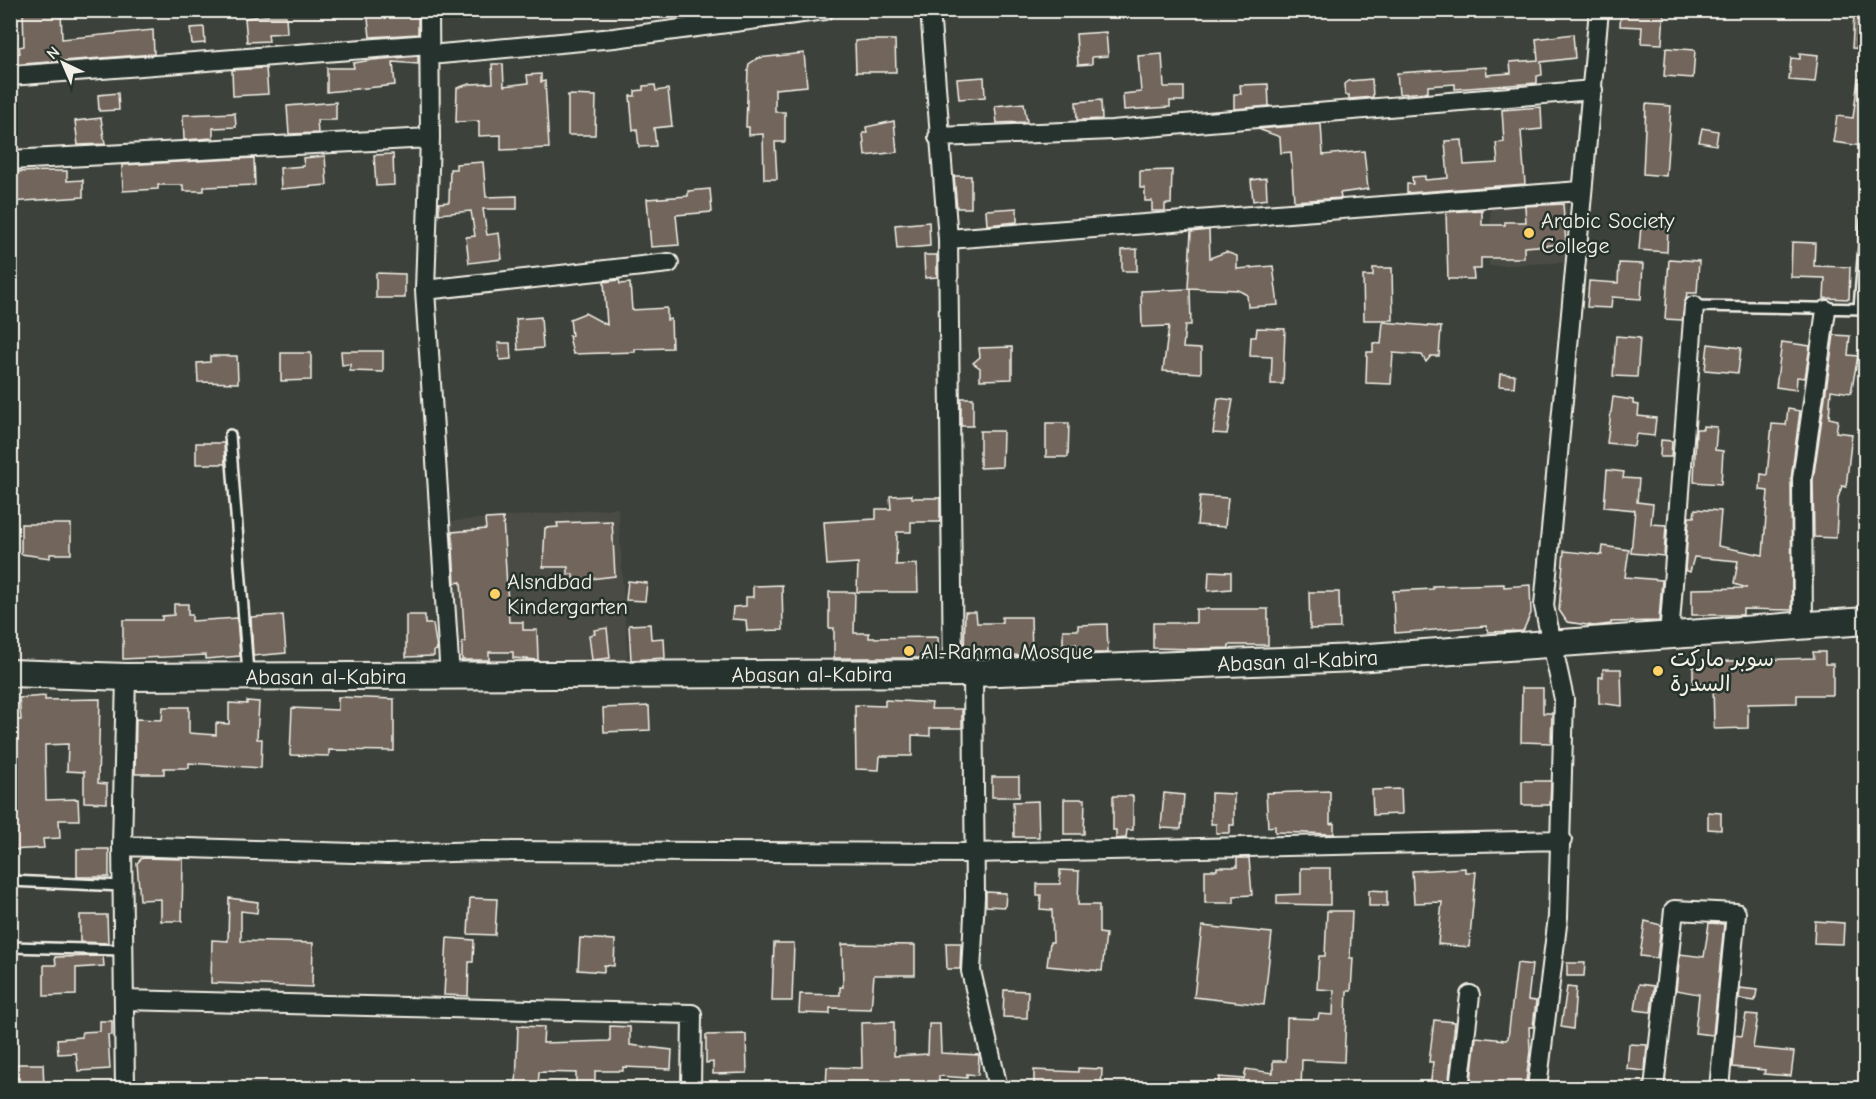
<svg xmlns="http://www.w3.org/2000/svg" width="1876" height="1099" viewBox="0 0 1876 1099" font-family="'Comic Neue','Playpen Sans Arabic',sans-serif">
  <rect width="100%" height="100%" fill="#3c423b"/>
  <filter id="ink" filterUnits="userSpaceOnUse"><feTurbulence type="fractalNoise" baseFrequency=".0167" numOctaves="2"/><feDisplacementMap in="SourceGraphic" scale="12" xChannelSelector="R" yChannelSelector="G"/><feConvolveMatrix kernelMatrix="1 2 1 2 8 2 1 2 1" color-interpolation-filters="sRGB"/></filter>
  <g filter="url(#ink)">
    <path fill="#4c4c45" d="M1567,199V262L1489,266L1491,205Z
      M618,508L628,664L455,670L442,522Z"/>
    <path fill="#71655c" stroke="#f4f1e8" stroke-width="1.5" d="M23,10H61L62,39L153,30L154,54L10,65V54L20,53L19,47L24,46Z
      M367,10H418V34L370,37Z
      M1621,10H1664L1662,44L1641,43L1642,27L1620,26Z
      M1854,15L1866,16V49L1852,48Z
      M267,16H286L287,33L268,34L269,41L247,42L245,18Z
      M204,27L205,43L192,44L190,28Z
      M1106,32L1108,56L1092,57V64L1078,65L1076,34Z
      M1573,34L1575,58L1541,62L1542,75L1537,76V83L1455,89V84L1428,86V92L1399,94L1397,73L1486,67L1487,75L1511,73L1510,62L1538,60L1536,39Z
      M865,40H895L896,72H856L855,41Z
      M1666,48L1695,50L1693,78L1664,76Z
      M804,53L807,86L775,89V112H785V142H775L777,179H764L763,134L749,135V127H746L748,69L749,64L758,58Z
      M1800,53L1818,55L1815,82L1789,80L1791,58L1800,59Z
      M1162,54L1164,87H1184V101H1170V107L1124,110L1123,94L1141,92L1138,56Z
      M418,56V64L393,62L395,85L327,92V68H354L353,63L372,60Z
      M492,64H503L504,86L528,83L527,75L541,74V82L545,81L549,148L501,150V135L479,136V121L456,122L457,88L469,84L493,83Z
      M266,68L268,94L233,96L232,70Z
      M984,77L985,97L959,99L957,79Z
      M1372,79L1373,97L1349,99V95H1345L1344,84L1348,81Z
      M1858,79H1866V119L1862,146L1833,142L1837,116L1853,118Z
      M1268,84L1269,106L1234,109V94H1241L1240,85Z
      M655,85L656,91L668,89L672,126L654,128L656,146L639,147L637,129L633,130L630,96H635V91L643,90V86Z
      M118,93L119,110L99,111L98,95Z
      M568,95L596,96L595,135H568Z
      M1101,100L1102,119L1077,120L1076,102Z
      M336,102V120H317L318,133L289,134L287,106Z
      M1024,103L1027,122L997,123L995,106Z
      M1646,104L1671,106L1666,176L1643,174Z
      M1541,107L1542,129L1521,131L1525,184L1407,193V184H1413L1412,177L1425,176V180L1448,178L1445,141L1462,140L1464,165L1498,163L1496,143L1504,142L1502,110Z
      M235,113L236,127L213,128V138L184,140L183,115Z
      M101,118L105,144L78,145L75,121Z
      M894,121L897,152L865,156L863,133H867L866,127Z
      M1321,124L1323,155L1364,151L1368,189L1340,193L1341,198L1294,201L1291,152L1281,153L1280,137L1258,129Z
      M1702,128L1718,131L1716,145L1699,142Z
      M393,154L394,185L376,186L374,155Z
      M325,156L327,185L281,189L280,168L304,166L303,158Z
      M254,158L255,185L204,187V191H183V185H158V189L123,191L122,165Z
      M483,162L486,197L517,196V209H483L487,235L499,233L502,259L469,263L466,237L475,236L471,211L439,214V203L449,202L450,169H456V164Z
      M1172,170L1171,204H1165V211H1152V201H1145V188H1140V171Z
      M56,171H67V181L83,180V197L10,202V172Z
      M954,176H971V208H957Z
      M1266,178L1267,199L1253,201L1251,180Z
      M710,189L712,212L676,215L679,245L651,247L647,199L688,196V191Z
      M1563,204L1566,244L1524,247V258H1481V269H1473L1474,279H1448L1446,212L1482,210V225H1505V222H1526L1525,206Z
      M1017,208V222L987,225L986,210Z
      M929,222L930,246L897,249L895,225Z
      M1641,226L1668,227L1667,252L1639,250Z
      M1209,230L1210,258L1226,252L1237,256V269L1273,266L1278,305L1248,307L1247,295L1238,290L1188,288L1191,232Z
      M1792,242L1815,243L1814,266L1850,267L1849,299L1824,298L1825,278L1791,277Z
      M1137,249V271H1122V250Z
      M924,255H937V277L925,278Z
      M1669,259L1699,261L1697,293H1687L1682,320L1665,319Z
      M1619,263L1643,264L1641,299L1612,297L1611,308L1587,307L1589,281L1618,283Z
      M1373,268H1392L1393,320H1364L1363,276H1373Z
      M376,273L405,274V298H376Z
      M619,280L620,284L630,283L632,310L667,308V320L671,319L672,348L635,349V352L573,354L569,336H572L570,319L585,313L607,325L604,282Z
      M1190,289L1191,325H1185L1183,348L1201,349V373L1163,371L1169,326L1142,327L1141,291Z
      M541,317L543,348L518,350L516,319Z
      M1383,322L1441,327L1439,356H1431L1426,362L1422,355L1393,353L1391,384L1366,383L1367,352H1373V343L1381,344Z
      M1257,328L1285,329L1283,384H1271L1272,357L1250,356L1251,337H1256Z
      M1834,335L1850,336L1848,355L1858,356L1851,393L1831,390L1829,418L1838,420L1836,432L1852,434L1846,487L1842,486L1838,498L1836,538L1814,537L1813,480Z
      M1616,336L1640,338L1637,377L1613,376Z
      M1782,342L1810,346L1805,378L1797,377L1796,390L1776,387Z
      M498,343H510L511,359L500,360Z
      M1708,344L1741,348L1738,373L1705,370Z
      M1012,347V379L980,380V368L973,363L980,357L979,348Z
      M341,351H383V372L350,371V364L342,365Z
      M281,353H311V380L281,381Z
      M210,356H237L238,383L198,382L197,363L210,362Z
      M1500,374L1515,375L1514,387L1499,386Z
      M1613,397L1633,400V404L1639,405L1638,416L1656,418L1654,436L1636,434L1634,446L1607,443Z
      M961,398H973V426H961Z
      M1218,398L1233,400L1227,434L1213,433Z
      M1788,409L1800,411L1791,479L1792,610L1743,609V615H1692V589L1747,588L1734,584L1738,561L1694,557L1690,572L1685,570L1689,517H1694L1695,509L1721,511L1718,546L1763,555L1768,491L1760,490L1761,474L1767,475L1772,424L1786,425Z
      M1046,423H1069L1068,457H1046Z
      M1703,426L1717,427L1715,450L1723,451L1721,484L1694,482L1696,429H1703Z
      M980,431H1003L1002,467L980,468Z
      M1661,440L1672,441L1671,457H1660Z
      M196,443H224L225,464H196Z
      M1607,470L1624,472L1623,478L1639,479L1637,502L1653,504L1651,524L1666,525L1664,556L1631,553L1635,510L1604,507Z
      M912,495V498H940V522H911V532H897L896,565L917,564L918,592H857L858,563L827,565L824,522L876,519V509H891L890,496Z
      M1200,496L1228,498L1225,527L1197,525Z
      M503,518L509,622H523V630H537L538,660L513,658V652H489V660H462V642H465L461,582L455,583L452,532L486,529L485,519Z
      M612,521L615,576L573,581V574L568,575V567H543L545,528L558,527L557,523Z
      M21,524H71V554H50V558L21,554Z
      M1603,546L1629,550L1625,577L1662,580L1659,621L1611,622V624L1594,626L1567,622L1559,610L1564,551L1602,555Z
      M1209,571L1231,572V589L1208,591Z
      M628,581L647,583L645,601L626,600Z
      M1504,584V587L1530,585L1531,613L1523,631L1488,632L1487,626L1395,633L1393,591L1433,589V586Z
      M782,585L783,630L747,631L746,620L732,619L733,607L746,606V597H753V586Z
      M829,592H855L854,633H869V638L938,637L939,658H834V628H829Z
      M1309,592H1339L1340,628L1310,629Z
      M174,604H188V615H192V621L237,618L240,656L206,659V655L123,659V620H162V616L174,615Z
      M1196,609H1268V645H1229V648L1195,649L1153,648V623H1196Z
      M965,612H976L977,623H1002V617H1031L1032,656L964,653Z
      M283,615L286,653L253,656L251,617Z
      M406,615H425V624H433L437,650L434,651V656L406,657Z
      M650,624L651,639L664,638L665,658L631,660L629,625Z
      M1107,624L1108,653H1076V644H1063V630H1078V625Z
      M607,628L610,658L592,660L589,635L595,634L594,630Z
      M1813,652H1825V664H1833V695H1797V703L1748,704V728L1714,729L1713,683L1693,684V667H1702V662L1814,658Z
      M1603,669H1621L1622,706L1599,703V677H1603Z
      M1522,688H1543V713H1552L1551,743L1521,742Z
      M45,696V700L100,699L98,783L107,784V803L84,802V772L67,771L68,744L45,745L46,800L78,799L79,820H59L60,838L43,839L44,848L10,850V720H21L19,698Z
      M338,697L394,699V751L329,750V756L290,755L292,708L338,710Z
      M885,700L932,703L931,709H962V728H930V736L912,735V756H880L879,770L856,769L855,705L885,706Z
      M247,701L259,702L257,739H262L261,768L189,763V768H164V774H135L136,719L162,720L163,707H189V733L216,735V723L229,724V703L247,704Z
      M649,706L650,730L604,732L603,708Z
      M992,777H1019V797H992Z
      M1522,781H1551L1550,805H1522Z
      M1401,789L1402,814L1373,815L1372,790Z
      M1330,791V824L1334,823V834L1275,832V826L1268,827L1266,793Z
      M1164,793L1184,795L1181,829L1161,828Z
      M1211,793L1234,794V825H1230V833H1216V824H1211Z
      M1113,796H1133V830H1127L1126,838L1116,839V830H1113Z
      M1064,799H1085L1084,834H1064Z
      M1038,801L1039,837H1014L1013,802Z
      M1708,812L1721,813V830L1708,829Z
      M77,849H109V877H77Z
      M142,858L183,859L182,921H161V899L140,900L137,863Z
      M1237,858H1249L1252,895L1234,896V903H1205V870H1217V867H1237Z
      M1301,868H1330V905L1277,904V895L1301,894Z
      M1465,868V872H1476L1469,947L1438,944L1442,902L1414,903L1412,871Z
      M1060,870L1079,871L1078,905H1099V933L1106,934L1102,971L1047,966L1050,942H1053L1052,910L1040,909L1041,895H1037V884H1060Z
      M1369,890L1387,891V906H1369Z
      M986,892L1006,893L1005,907L986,906Z
      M229,898L258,902L257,913L241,911V941L313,943L312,987L211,983L212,940L228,941Z
      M470,898L497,899L495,935L468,934Z
      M1327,911H1352L1350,958H1353L1351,991H1347L1344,1062L1302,1060L1301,1089H1218L1219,1077L1244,1079L1246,1069L1273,1073V1061H1286L1287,1018L1318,1019L1319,1014L1333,1015L1334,990L1317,989L1319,956H1325Z
      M80,915H107L108,943L80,942Z
      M1645,921L1661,925L1657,958L1640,956Z
      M1815,921L1844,923L1843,944L1814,943Z
      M1709,923L1724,924L1713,1035L1695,1033L1699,994L1676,990L1680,954L1704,957Z
      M1202,926L1272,933L1264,1005L1194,997Z
      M447,938L474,940L473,962H469L468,996L444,995Z
      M580,938L615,940L614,966L604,965V972L578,970Z
      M774,943H794L792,1001H772Z
      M946,943H961L960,969H947Z
      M842,944L915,945V975H874L871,1009L830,1008V1014L799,1013L800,994L840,995V987H843Z
      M103,956L104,966L76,968V995L44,996V965H56L55,957Z
      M1517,963L1532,965L1528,1000L1536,1001L1533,1027H1529L1530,1051L1525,1089H1470L1476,1037L1506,1040L1508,1038Z
      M1567,963H1585L1584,976H1567Z
      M1639,984L1654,986L1651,1012L1635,1010Z
      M1567,987L1576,988L1573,1029L1561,1027Z
      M1740,988L1757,990L1755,1001L1739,999Z
      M1004,990L1028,991L1027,1018L1003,1017Z
      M1746,1014L1758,1015L1753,1048L1794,1052L1791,1076L1764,1074L1765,1070L1732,1067L1735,1035L1742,1036Z
      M1434,1020L1455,1022L1448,1089H1430L1433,1062H1429Z
      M100,1021H112V1035H108L110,1069L78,1071L76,1053L58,1054L57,1039L82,1037V1032L100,1031Z
      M894,1022V1056L928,1054L929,1024H940L941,1053L979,1055L978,1075L967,1074V1078L939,1076V1089H826L827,1067L862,1068L861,1023Z
      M518,1026L544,1027L543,1043L610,1041V1026L630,1027V1045L672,1050L671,1069L623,1067V1071H595V1089H576V1073L539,1072L538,1089L516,1088Z
      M746,1034L747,1073L713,1074V1062L706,1063V1035Z
      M1629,1044L1647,1045L1645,1071L1627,1069Z
      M19,1064H43L44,1087L20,1088L19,1078H10V1067Z
      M1078,1068L1102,1069L1101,1089H1034V1070L1078,1072Z"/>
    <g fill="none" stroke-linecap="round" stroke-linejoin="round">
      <g stroke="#f4f1e8" stroke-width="14">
        <path id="lane" d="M1694,306L1866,309
          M1859,309L1866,221
          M230,435L248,673
          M10,881L123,886
          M10,947L124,950"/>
      </g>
      <g stroke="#f4f1e8" stroke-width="22">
        <path id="street" d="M429,10L430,138L425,290L450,677
          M930,10L948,239L1580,191
          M430,55L614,38L825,10
          M10,76L429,44
          M938,137L1112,130L1593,90
          M10,160L430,138
          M948,239L953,673
          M425,290L669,263
          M1803,628L1802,479L1826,310
          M1669,637L1694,306
          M973,673L975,897L971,971L998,1088
          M122,846L387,854L483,851L973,853L1562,840
          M124,1000L692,1014L691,1088
          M125,1088L122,846L126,677
          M1459,1088L1470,995
          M1537,1088L1558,917L1564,699L1544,606L1599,10
          M1654,1088L1674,910L1736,913L1719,1088"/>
      </g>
      <g stroke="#f4f1e8" stroke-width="30">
        <g id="secondary">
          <path id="s1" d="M10,673L126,677L973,673L1356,658L1866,621"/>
        </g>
      </g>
      <use href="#lane" stroke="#26332d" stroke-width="9"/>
      <use href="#street" stroke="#26332d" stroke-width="18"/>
      <use href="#secondary" stroke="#26332d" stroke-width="26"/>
    </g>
  </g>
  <g fill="#ffd166" stroke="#26332d" stroke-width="2">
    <circle cx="1529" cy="233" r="6"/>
    <circle cx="495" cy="594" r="6"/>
    <circle cx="909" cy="651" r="6"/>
    <circle cx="1658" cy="671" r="6"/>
  </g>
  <g text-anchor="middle" stroke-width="5" stroke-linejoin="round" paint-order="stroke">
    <g font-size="22" fill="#f4f1e8" stroke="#26332d" text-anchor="start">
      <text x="1541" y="228">Arabic Society<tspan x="1541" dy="25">College</tspan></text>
      <text x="507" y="589">Alsndbad<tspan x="507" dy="25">Kindergarten</tspan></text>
      <text x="921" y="659">Al-Rahma Mosque</text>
      <text x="1670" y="666">سوبر ماركت<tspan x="1670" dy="25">السدرة</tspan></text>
    </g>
    <g font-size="22" fill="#f4f1e8" stroke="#26332d">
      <text dy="8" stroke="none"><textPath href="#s1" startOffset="1288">Abasan al-Kabira</textPath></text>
      <text dy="8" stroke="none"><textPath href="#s1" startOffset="802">Abasan al-Kabira</textPath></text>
      <text dy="8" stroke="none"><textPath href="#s1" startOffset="316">Abasan al-Kabira</textPath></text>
    </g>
  </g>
  <rect width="1876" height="1099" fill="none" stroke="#26332d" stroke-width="36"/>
  <rect x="18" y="18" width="1840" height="1063" fill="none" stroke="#f4f1e8" stroke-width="2" filter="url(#ink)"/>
  <g transform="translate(63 63) rotate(316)" stroke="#26332d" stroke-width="4.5" paint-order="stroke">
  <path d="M0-4.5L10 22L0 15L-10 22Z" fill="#f4f1e8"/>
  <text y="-9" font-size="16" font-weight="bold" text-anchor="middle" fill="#f4f1e8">N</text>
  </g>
</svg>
